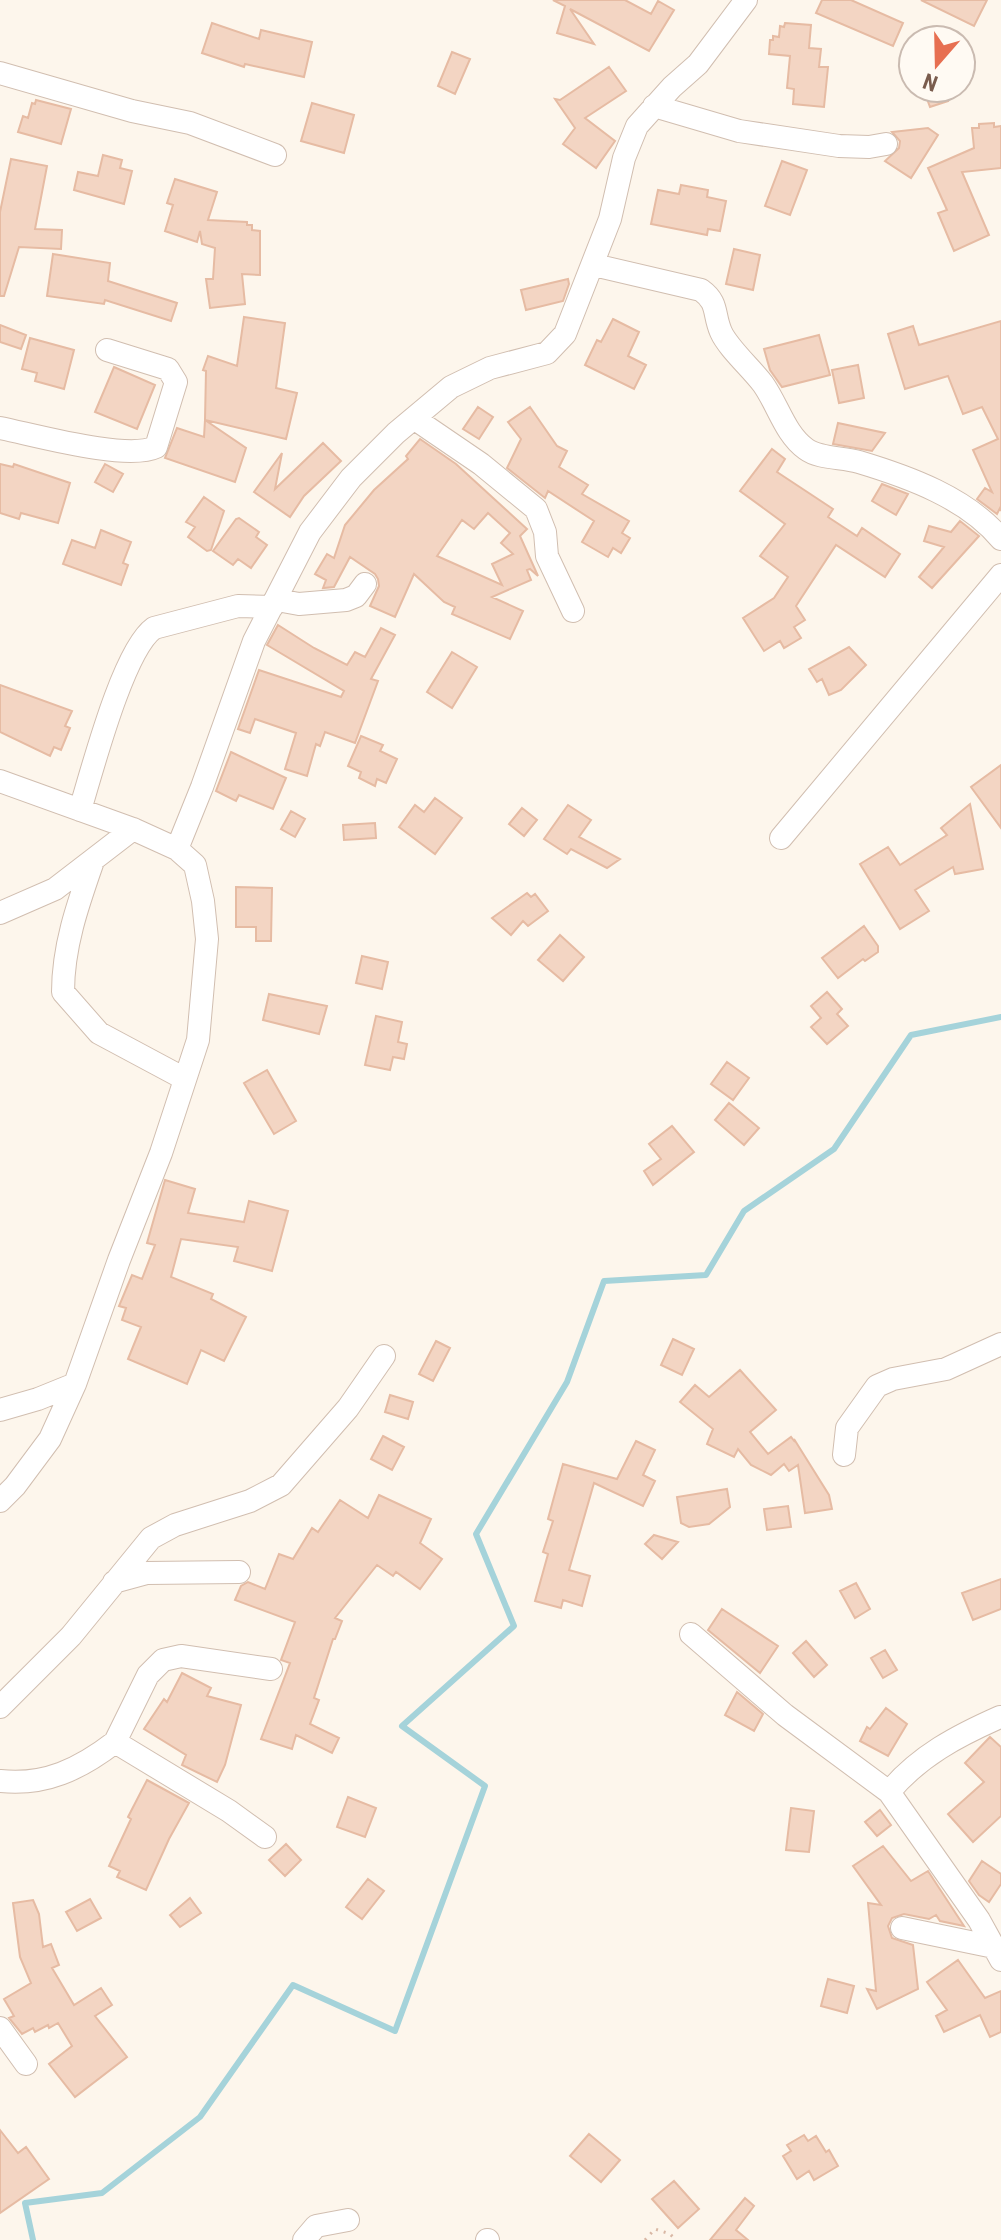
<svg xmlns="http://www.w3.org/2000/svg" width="1001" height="2240" viewBox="0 0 1001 2240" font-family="'Roboto Condensed',sans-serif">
  <rect width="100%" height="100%" fill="#fdf6ec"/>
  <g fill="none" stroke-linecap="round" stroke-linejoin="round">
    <path stroke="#a5d3da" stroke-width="6" d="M33,2240L25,2203L102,2193L200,2117L293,1985L395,2031L485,1786L402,1726L514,1626L476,1534L567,1382L604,1281L706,1275L744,1211L834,1149L911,1035L1001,1017"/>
  </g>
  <path fill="#f3d5c3" stroke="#e6bba3" stroke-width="2" fill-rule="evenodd" d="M553,0H625L651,14L658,1L674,10L649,51L570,9L594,44L557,33L565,6Z
    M822,0H851L903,23L893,46L816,13Z
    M921,0H987L974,26Z
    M212,23L259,39L261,30L312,42L304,77L245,64L244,67L202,53Z
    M785,23L811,25L809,48L821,49L819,67H828L824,107L793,104L794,89L787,88L790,56L769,54L770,40H773V36L779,37L780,26L784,27Z
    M452,52L470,59L455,94L438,86Z
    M609,67L626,91L585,118L615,141L596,168L563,144L575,128L555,99L560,100Z
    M923,88H944L948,101L930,107Z
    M36,100L71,109L61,144L18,132L23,116L28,118L32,103L35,104Z
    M312,103L354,115L344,153L301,141Z
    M994,123V127L1001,126V168L962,172L989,235L954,251L938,213L947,210L928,168L974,148L972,128H979V124Z
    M928,128L938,135L911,178L885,161L899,148L900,141L892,132Z
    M103,155L122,160L120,168L132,171L124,204L74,190L78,172L98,176Z
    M11,159L47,166L35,229L62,230L61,249L19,247L4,296H0V212Z
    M782,161L807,170L790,215L765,206Z
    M175,179L217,192L208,220L247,222V225H252V230L260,231V275L242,274L245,304L210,308L206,279H213L215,248L202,244L200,231L197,242L165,231L173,205L167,203Z
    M681,185L708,190L707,197L726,201L720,231L708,229L707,235L651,224L658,190L679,194Z
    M734,249L760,255L753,290L726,284Z
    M53,254L110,263L108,281L177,303L171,321L105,300L104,304L47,296Z
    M568,279L569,284L563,301L526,310L521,290Z
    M244,317L285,323L276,388L297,393L286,439L205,420L206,371L203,370L208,356L237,366Z
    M613,319L639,332L628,356L646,365L634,389L585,365L597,340L601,342Z
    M1001,321V511L1000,508L997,514L977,499L985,488L992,492L973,450L998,439L982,407L963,414L948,376L905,389L888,334L913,326L919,345Z
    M0,325L26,335L21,349L0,342Z
    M819,335L830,375L782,387L770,370L764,349Z
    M30,338L74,350L64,389L35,381L37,373L22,369Z
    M858,365L864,398L839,403L832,370Z
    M114,367L155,385L137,429L95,412Z
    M478,407L493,417L479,439L463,429Z
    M530,407L557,446L567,451L559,467L588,485L582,494L629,521L622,533L630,538L621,553L613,548L608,557L582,542L594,521L548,491L545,498L507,468L521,439L508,422Z
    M205,420L246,448L235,482L165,458L177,428L204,437Z
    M838,423L885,433L872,451L833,444Z
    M420,439L456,464L527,529L520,536L538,576L530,569L527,570L531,580L492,597L523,611L510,639L452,614L455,607L444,602L414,574L395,617L370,606L379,586L378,579L375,574L350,557L334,587L323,588L326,580L315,574L327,554L334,558L345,525L374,490L408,459L406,456ZM488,513L510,533L501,543L513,554L492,564L502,585L437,556L462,520L474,529Z
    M323,443L341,461L304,496L290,517L254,492L282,453L275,489Z
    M772,449L785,459L777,472L833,509L828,517L857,536L862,528L900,554L885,577L836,545L796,606L805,620L794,627L801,638L784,648L780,641L764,651L743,618L774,598L788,577L760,556L785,524L740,491Z
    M0,464L13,467L14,464L70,483L58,523L21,513L19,519L0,513Z
    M105,464L123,474L113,492L95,482Z
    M882,484L908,494L896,515L872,501Z
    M204,497L224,511L211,550L207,551L188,537L195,527L186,522Z
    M239,518L259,532L256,537L267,545L251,568L238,559L233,565L213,551L236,519Z
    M960,521L979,536L932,588L919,577L944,547L924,541L929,526L951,532Z
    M101,530L131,542L123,563L128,565L121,585L63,564L72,540L95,548Z
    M278,625L314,648L347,665L355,652L365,657L381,628L395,635L371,679L378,681L355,743L325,732L320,746L316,744L307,776L285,769L296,733L255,719L250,733L238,729L259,670L341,697L344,691L267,645Z
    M849,647L866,665L841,690L829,695L822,679L817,682L809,669Z
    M452,652L477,667L452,708L427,692Z
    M0,685L72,711L65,726L70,728L61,750L54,747L50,756L0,732Z
    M361,736L383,745L380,751L397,759L386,783L377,779L375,786L359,778L361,772L348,766Z
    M231,752L286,778L273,809L239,795L236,801L216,791Z
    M1001,765V828L971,787Z
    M435,798L462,818L435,854L399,827L415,805L424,812Z
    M970,804L983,869L955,874L953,867L915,890L929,911L900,929L860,864L888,847L900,865L947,835L941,828Z
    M568,805L591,820L579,837L620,859L607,868L571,849L567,854L544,839Z
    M522,808L537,820L524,836L509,824Z
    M291,811L305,819L295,837L281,829Z
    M375,823L376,838L344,840L343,825Z
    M236,887L272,888L271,941H256V927H236Z
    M527,893L531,897L535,894L548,911L528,926L523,921L511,935L492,918Z
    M864,926L878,946V952L865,961L863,959L838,978L822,958Z
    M560,935L584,957L563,981L538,960Z
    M362,956L388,962L382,989L356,983Z
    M827,992L842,1009L837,1014L848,1026L827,1044L811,1027L821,1018L811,1006Z
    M269,994L327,1006L319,1034L263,1020Z
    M376,1016L402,1022L398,1042L407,1044L404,1059L393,1057L390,1070L365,1065Z
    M727,1062L749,1078L733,1100L711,1084Z
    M267,1070L296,1121L274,1134L244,1083Z
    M729,1103L759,1128L744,1145L715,1120Z
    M672,1126L694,1152L653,1185L644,1171L661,1159L649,1144Z
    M165,1180L195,1189L188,1213L244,1222L249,1201L288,1211L272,1271L234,1261L238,1247L181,1239L171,1277L213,1294L211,1299L246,1317L224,1361L201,1350L187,1384L128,1359L141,1327L122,1320L126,1308L119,1306L132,1275L142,1279L155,1245L147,1243Z
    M673,1339L694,1349L682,1375L661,1365Z
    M436,1341L450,1348L433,1381L419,1374Z
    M740,1370L776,1410L750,1432L768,1454L791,1437L795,1442L794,1439L829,1495L832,1509L805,1513L798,1465L789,1471L784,1464L771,1475L751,1465L738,1449L734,1457L707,1444L713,1429L680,1402L695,1385L709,1397Z
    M390,1395L413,1402L408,1419L385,1412Z
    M383,1436L404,1447L392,1470L371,1459Z
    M636,1441L655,1450L643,1475L655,1481L643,1506L594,1483L569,1570L590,1576L582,1606L563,1600L561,1608L535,1601L548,1554L543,1552L553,1521L548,1519L563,1464L617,1479Z
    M727,1489L730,1507L709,1524L689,1527L681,1523L677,1497Z
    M379,1495L431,1519L420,1543L442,1559L420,1589L396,1572L393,1576L377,1565L335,1618L342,1621L335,1639H333L314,1698L319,1700L310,1724L339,1738L332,1753L296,1735L292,1749L261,1739L290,1663L281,1660L295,1622L235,1600L241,1586L248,1582L265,1589L279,1554L293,1559L312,1528L318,1532L340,1500L368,1518Z
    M788,1506L791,1527L767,1530L764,1509Z
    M654,1535L678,1542L662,1559L645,1544Z
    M1001,1579V1609L973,1620L962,1593Z
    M856,1583L870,1609L855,1618L840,1591Z
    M722,1609L778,1646L760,1673L708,1630Z
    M806,1641L827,1665L814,1677L793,1653Z
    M885,1650L897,1670L883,1678L871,1658Z
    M182,1673L211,1688L207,1696L241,1705L225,1765L217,1782L182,1765L186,1755L144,1729L164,1699L167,1702Z
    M737,1692L763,1714L754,1731L725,1715Z
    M886,1708L907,1724L888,1756L860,1741L867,1727L870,1729Z
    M990,1737L1001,1747V1816L973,1842L948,1814L984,1782L965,1763Z
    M147,1780L189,1803L169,1839L146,1890L117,1877L120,1871L109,1866L131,1819L128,1817Z
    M348,1797L376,1808L365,1837L337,1827Z
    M791,1808L814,1811L809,1852L786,1850Z
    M880,1810L891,1825L877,1836L865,1822Z
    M286,1844L301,1860L285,1876L269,1860Z
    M883,1846L911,1881L928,1871L964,1926L940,1921L936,1915L929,1919L904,1914L892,1918L888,1926L892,1938L913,1945L918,1989L877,2009L867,1989L876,1991L868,1903L881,1905L853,1866Z
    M982,1861L1001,1874V1884L989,1902L979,1895L969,1881Z
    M368,1879L384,1891L362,1919L346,1907Z
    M190,1898L201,1913L180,1927L170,1915Z
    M90,1899L101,1918L77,1931L66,1912Z
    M33,1900L39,1914L43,1947L51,1944L59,1965L52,1968L74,2005L101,1988L112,2005L95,2016L127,2057L75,2097L49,2064L72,2046L58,2023L49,2028L48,2025L35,2032L33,2028L22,2034L9,2018L14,2016L4,1999L31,1983L20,1957L13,1903Z
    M958,1960L985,1998L1001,1991V2032L990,2037L980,2015L944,2032L936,2016L947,2010L927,1982Z
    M828,1979L854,1986L847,2013L821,2006Z
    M0,2130L18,2153L26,2147L49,2179L0,2213Z
    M589,2134L620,2160L601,2182L570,2156Z
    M804,2135L808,2141L816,2136L826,2152L829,2150L838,2166L814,2180L809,2171L797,2179L783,2156L791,2151L787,2145Z
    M674,2181L699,2209L678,2228L652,2199Z
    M745,2198L754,2206L736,2230L748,2240H710Z"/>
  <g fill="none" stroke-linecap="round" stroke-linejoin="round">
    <g stroke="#d1beb0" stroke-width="24">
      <path id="street" d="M0,73L132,111L190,123L275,155
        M654,106L739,131L839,146L869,147L886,144
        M594,265L701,290C719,303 713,314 721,332C728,348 752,369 763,384C778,405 785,434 806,449C819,459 843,457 859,462C909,477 967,498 1001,539
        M415,419L481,464L536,509L545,532L547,556L573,611
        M0,428C35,435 127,461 156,447L176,382L168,369L107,350
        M277,600L299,604L346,600L356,596L365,584
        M0,781L133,829L177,849L195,865L203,901L207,939L198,1040L161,1153L119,1260L75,1384L50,1439L15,1486L0,1501
        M80,810C92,771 123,650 154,628L238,606L272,607
        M781,838L1001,575
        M177,849L202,787L254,641L310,532L351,478L396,433L451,387L490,368L547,353L565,334L610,219L624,158L637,126L672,87L698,64L746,0
        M93,861C78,904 63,946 63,992L99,1033L185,1079
        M0,913L55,889L133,829
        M0,1410L38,1399L75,1384
        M844,1455L847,1428L877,1386L893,1379L946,1369L1001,1344
        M114,1582L147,1573L239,1572
        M691,1634L785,1715L889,1792
        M0,1707L71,1636L151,1538L175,1525L250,1501L281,1485L348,1408L384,1356
        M1000,1717C957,1736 919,1756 889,1792L979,1920L1001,1960
        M115,1742L148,1675L163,1660L181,1656L271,1669
        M0,1781C45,1786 80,1769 115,1742L229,1811L265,1837
        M902,1928L994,1947
        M0,2028L26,2064
        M304,2240L316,2226L348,2220
        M487,2240H488"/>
    </g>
    <path stroke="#d9b8a5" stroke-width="3" stroke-dasharray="2 6" stroke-linecap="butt" d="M645,2240L655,2229L670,2234L676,2240"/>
    <use href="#street" stroke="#fff" stroke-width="22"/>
  </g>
  <g transform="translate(937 64) rotate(200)"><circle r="38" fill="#fffaf3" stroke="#cabbb1" stroke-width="2"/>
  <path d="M0-6L14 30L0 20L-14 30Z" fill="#e76f51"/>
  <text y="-12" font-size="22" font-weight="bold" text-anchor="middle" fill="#7a5c4d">N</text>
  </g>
</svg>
